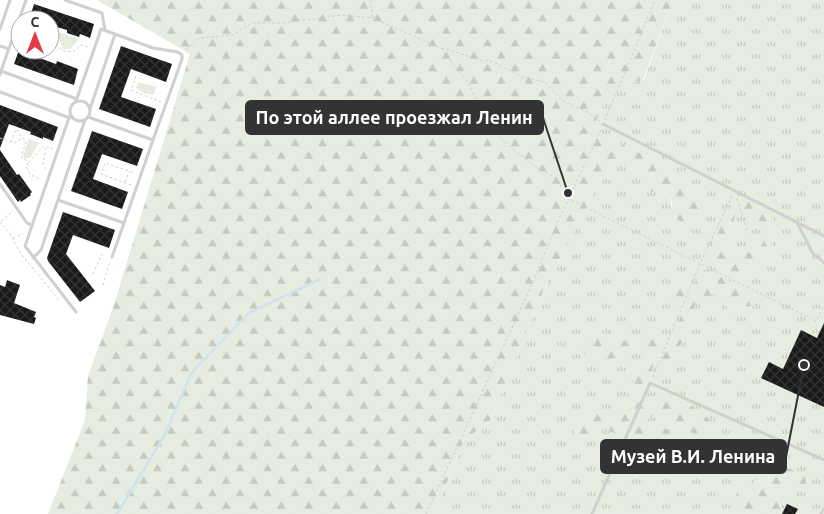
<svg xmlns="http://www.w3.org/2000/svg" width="824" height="514" viewBox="0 0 824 514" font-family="Ubuntu,sans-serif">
  <defs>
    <pattern id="grass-tufts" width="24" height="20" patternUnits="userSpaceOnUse" patternTransform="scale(1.25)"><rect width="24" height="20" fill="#e6ecdf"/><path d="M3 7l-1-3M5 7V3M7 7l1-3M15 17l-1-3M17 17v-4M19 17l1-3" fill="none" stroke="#c6cbc0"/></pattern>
    <pattern id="forest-firs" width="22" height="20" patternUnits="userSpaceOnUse" patternTransform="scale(1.25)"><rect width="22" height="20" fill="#e6ecdf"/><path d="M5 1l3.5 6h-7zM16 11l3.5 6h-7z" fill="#c6cbc0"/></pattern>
    <pattern id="building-cross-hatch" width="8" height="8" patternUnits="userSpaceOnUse" patternTransform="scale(1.25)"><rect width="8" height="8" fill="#1a1a1a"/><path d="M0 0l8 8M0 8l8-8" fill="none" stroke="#333"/></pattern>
  </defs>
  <rect width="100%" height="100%" fill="#fff"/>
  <path fill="url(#grass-tufts)" d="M673,0H824V514H434L464,440L490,421L542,293L599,183L614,159L644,176L670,196L671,207L696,187L675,179L670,167L590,130L612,87L644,80Z
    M57,32L79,39L70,49H63Z
    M138,82L156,87L154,95L144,93L136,88Z
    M29,139L39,143L30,158H24L23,155Z"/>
  <path fill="url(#forest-firs)" d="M97,0H673L643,80L612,88L591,130L670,167L675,179L696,187L704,215L693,227L675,218L670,196L660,188L650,193L644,176L614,159L599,183L542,293L490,421L464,440L434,514H48L85,420L88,376L114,305L190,54Z
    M739,195L764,206L774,221L770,226C756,221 753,212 738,211L735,215L726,252L744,253L759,249L763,243L765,230L771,231L772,248L762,262L748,274L737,275L713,266L707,257L728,210Z
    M701,268L749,290L755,306L740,307L735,315L729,314L724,300L730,293L705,296L695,305L691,313L690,323L674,358L655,361L639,399L649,400L662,394L673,404L672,411C658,413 649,413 642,428L655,440L665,428L675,434L674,444L661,453L657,469L645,485L639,478L643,469L639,453H628L619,435L603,428L590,434L575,435L572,426L583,414L600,407L619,415L644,354L647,341L659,338L670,341L682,314L673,308L666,297L675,286L686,284L694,287Z
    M610,333L631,344L623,358L591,359L584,354L583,347L596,335Z
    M683,402L703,413L712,424L708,434L676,431L674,424Z
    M753,459L760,461L770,480L776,475L771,469C784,464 795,471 806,477V488L776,486L784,500L778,514C757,514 748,514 732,503L737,494L761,476L749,463Z"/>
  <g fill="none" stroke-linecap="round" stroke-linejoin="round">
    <path stroke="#cfe2ee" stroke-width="2.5" d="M117,514L163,438L192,372L249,313L320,279"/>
  </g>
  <path fill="url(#building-cross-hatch)" d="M34,4L94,24L90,38L80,34L79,37L67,33V30L50,25V20H29Z
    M121,46L172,64L166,82L131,69L121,97L156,109L150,127L99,109Z
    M19,50H36L34,56L56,64L57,61L78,69L74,85L14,64Z
    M0,105L58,127L53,141L43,137V139L30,134L31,132L9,124L0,148Z
    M92,131L143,149L137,166L102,154L93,179L128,192L122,209L71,191Z
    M0,150L17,175L19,174L32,192L30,194L31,195L21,202L20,200L18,202L0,176Z
    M63,212L115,230L109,248L73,235L66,254L95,291L80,302L48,261L47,258Z
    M7,280L20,285L14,303L36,312L34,317L36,318L34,324L0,315V285L5,287Z
    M824,323V407L761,378L769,362L783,369L801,330L817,338Z
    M787,504L798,509L795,514H782Z"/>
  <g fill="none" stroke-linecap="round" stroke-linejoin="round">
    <path stroke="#cdcdcd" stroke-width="1" stroke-dasharray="2.5 2.5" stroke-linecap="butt" d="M370,0L373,18
      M50,35L55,34L57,45L63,51L73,52L81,45L89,47
      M442,48L480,60L493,62L523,77L545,82L563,101L589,113L599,121
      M186,50L199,38L233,35L252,23H282L341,15L373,18L441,48L468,83L485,117L501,139L537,168L552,176L561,185L569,199L816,321L824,306
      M136,76L131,90L161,102
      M605,120L655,0
      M0,138L14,143L23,138L26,142L21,157L29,162L44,146L53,149
      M11,142L16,129L22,138
      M28,163L26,166L31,175L41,180
      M46,169L43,165L46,147
      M125,182L129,172
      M131,185L101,174L105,163L135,173
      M737,199L748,233
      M1,221L13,211
      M0,222L9,232L21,254L59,300
      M13,238L23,234
      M93,274L102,254
      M103,285L110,262
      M653,377L700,264L732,196
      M426,514L529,291L558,221L601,130"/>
    <path stroke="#d0d0d0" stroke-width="3" d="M65,0L102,13L105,30
      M0,29L10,0
      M115,34L153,48L178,52L182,55V59L153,140
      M0,46L9,49
      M1,71L26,0
      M0,75L1,71L77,99
      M0,92L70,118
      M70 111a10 10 0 1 1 20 0a10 10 0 1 1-20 0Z
      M76,101L100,32L101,29L115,34L90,109
      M70,115L25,246L76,312
      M603,124L824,236
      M0,184L27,223L32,225
      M58,200L124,223L153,140L88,117
      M797,222L812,252L824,263
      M112,257L124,223
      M33,258L41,250L85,120
      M592,514L650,383L824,460
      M821,514L824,509"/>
  </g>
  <path fill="none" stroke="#333" stroke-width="2" d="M568 193L543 118M804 365L786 457"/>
  <g fill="#333" stroke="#fff" stroke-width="2">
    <circle cx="568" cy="193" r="5"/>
    <circle cx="804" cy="365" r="5"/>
  </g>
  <g fill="#333" stroke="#333" stroke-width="2">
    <rect x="246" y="101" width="297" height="33" rx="5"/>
    <rect x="601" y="440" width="185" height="33" rx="5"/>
  </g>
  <g font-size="18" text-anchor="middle" font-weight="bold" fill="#fff">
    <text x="394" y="124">По этой аллее проезжал Ленин</text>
    <text x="693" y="463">Музей В.И. Ленина</text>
  </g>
  <g transform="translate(35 35)"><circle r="24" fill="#ffffff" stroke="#adadad"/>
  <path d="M0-4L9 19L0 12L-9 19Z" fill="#e63946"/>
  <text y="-8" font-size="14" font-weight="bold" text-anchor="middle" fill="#333333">С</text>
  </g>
</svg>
